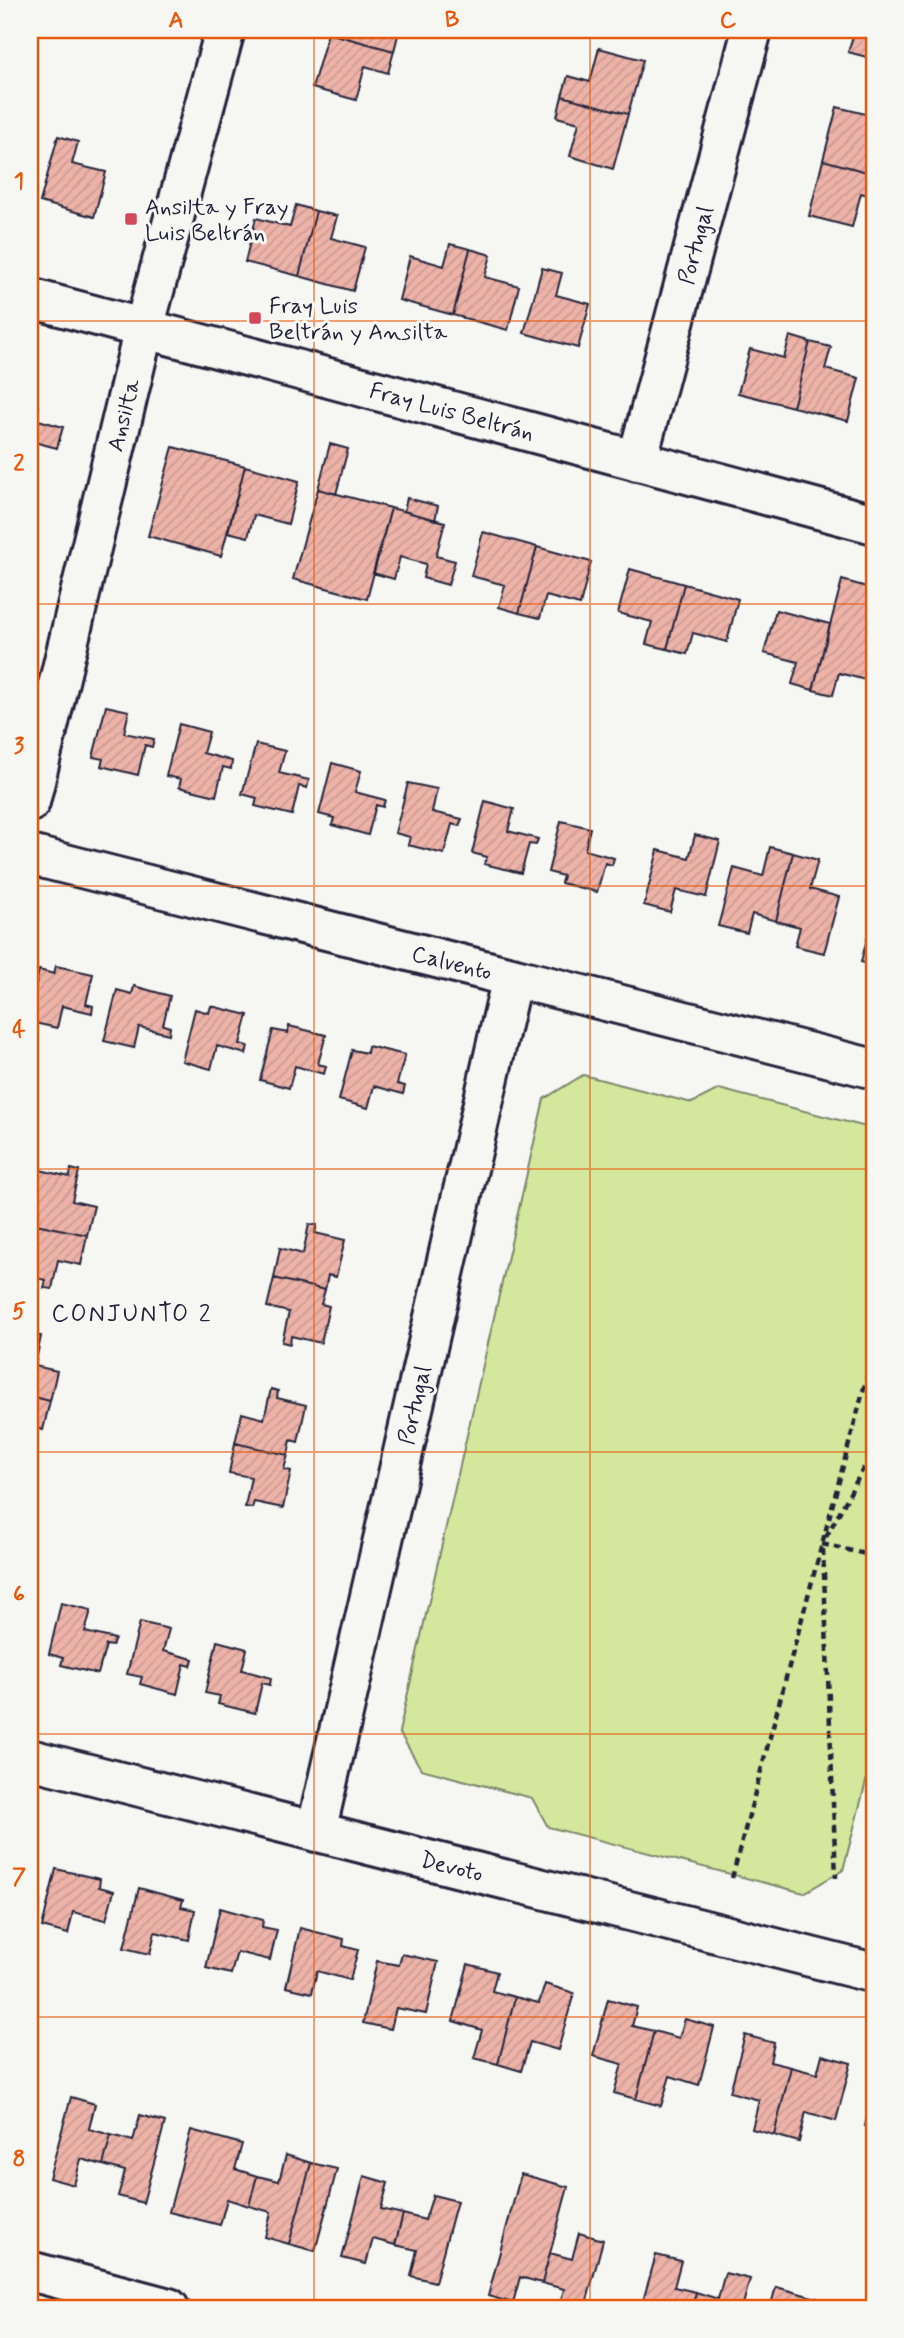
<svg xmlns="http://www.w3.org/2000/svg" width="904" height="2338" viewBox="0 0 904 2338" font-family="Mynerve,sans-serif">
  <defs>
    <pattern id="building-hatch" width="6" height="6" patternUnits="userSpaceOnUse" patternTransform="scale(1.75)"><rect width="6" height="6" fill="#edb3a8"/><path d="M-1 1l2-2M0 6l6-6M5 7l2-2" fill="none" stroke="#cb9a92"/></pattern>
  </defs>
  <rect width="100%" height="100%" fill="#f6f6f2"/>
  <filter id="ink" filterUnits="userSpaceOnUse"><feTurbulence type="fractalNoise" baseFrequency=".0143" numOctaves="2"/><feDisplacementMap in="SourceGraphic" scale="14" xChannelSelector="R" yChannelSelector="G"/><feConvolveMatrix kernelMatrix="1 2 1 2 8 2 1 2 1" color-interpolation-filters="sRGB"/></filter>
  <g filter="url(#ink)">
    <path fill="#d3e89c" stroke="#7a856c" stroke-width="2" d="M583,1075L692,1103L719,1089L874,1129V1751L843,1870L804,1893L548,1827L532,1798L421,1769L399,1732L544,1099Z"/>
    <path fill="url(#building-hatch)" stroke="#22223b" stroke-width="2" d="M329,30H393L399,31L394,51L328,33Z
      M855,30H874V59L848,52Z
      M328,33L394,51L388,73L365,66L356,100L312,88Z
      M599,48L643,60L628,114L562,96L568,76L590,82Z
      M562,96L628,114L613,169L570,156L579,123L557,117Z
      M837,107L874,116V142L872,152L874,153V174L823,160Z
      M58,136L78,142L72,164L106,172L94,217L40,202Z
      M823,160L874,174V197L861,193L852,227L809,216Z
      M296,205L316,211L299,276L245,262L256,218L290,227Z
      M316,211L337,216L331,238L365,247L353,291L299,276Z
      M450,244L470,249L453,315L399,300L410,256L444,266Z
      M470,249L491,255L485,277L519,286L508,330L453,315Z
      M542,268L562,273L556,295L590,304L578,348L524,333Z
      M790,336L810,342L793,407L738,393L750,349L784,358Z
      M810,342L831,347L825,369L859,378L848,421L793,407Z
      M30,405L39,407L30,440Z
      M35,419L63,427L57,448L30,441Z
      M330,444L348,449L336,494L318,489Z
      M173,447L245,466L221,556L148,536Z
      M245,466L299,481L288,524L254,515L248,537L228,532Z
      M318,489L391,508L367,599L293,579Z
      M407,498L438,506L435,520L404,511Z
      M391,508L445,522L436,556L455,561L448,585L423,578L426,564L400,557L394,579L373,573Z
      M483,532L537,547L519,613L499,607L505,585L471,576Z
      M537,547L591,562L580,605L546,596L540,618L519,613Z
      M630,569L684,584L667,649L646,644L652,622L618,613Z
      M842,580L874,589V676L873,682L839,673L833,695L813,690Z
      M684,584L738,599L727,642L693,633L687,654L667,649Z
      M776,610L830,624L813,690L792,684L798,662L764,653Z
      M106,706L129,711L124,733L154,739L152,747L145,745L138,775L101,766L103,759L93,757Z
      M179,724L209,732L203,753L232,761L231,769L223,767L216,796L179,787L181,779L166,776Z
      M256,744L285,751L279,773L309,780L307,788L299,786L292,815L255,806L257,798L242,794Z
      M332,763L361,771L355,792L385,800L383,807L376,805L368,835L332,825L334,818L319,814Z
      M408,783L437,789L432,812L462,819L459,826L452,824L444,854L408,845L410,837L395,833Z
      M485,801L514,809L508,831L538,839L536,845L529,844L521,873L484,864L487,857L472,853Z
      M561,821L590,828L585,850L614,858L612,865L605,863L597,892L561,883L563,876L548,872Z
      M695,835L720,841L706,897L676,890L670,912L644,905L658,850L689,858Z
      M770,847L793,853L776,921L752,914L747,933L718,926L734,868L763,876Z
      M793,853L818,860L810,889L839,897L824,953L795,946L800,927L776,921Z
      M874,912V966L861,962Z
      M56,966L93,974L86,1004L93,1006L92,1013L62,1006L57,1028L30,1022V1011L39,970L54,974Z
      M134,986L170,996L163,1025L170,1027L169,1034L139,1027L134,1048L104,1041L117,990L132,994Z
      M211,1006L248,1015L240,1044L248,1046L246,1054L217,1046L211,1069L182,1061L195,1009L209,1013Z
      M289,1026L326,1035L318,1064L326,1066L324,1074L295,1066L289,1088L260,1080L273,1030L288,1033Z
      M368,1046L405,1055L397,1084L405,1086L403,1094L374,1086L368,1108L339,1100L352,1050L367,1053Z
      M71,1169L79,1171L72,1201L94,1206L87,1235L36,1224L39,1208L31,1207L40,1170L70,1177Z
      M36,1224L87,1235L81,1265L58,1260L52,1289L44,1288L46,1280L30,1277V1238L32,1239Z
      M309,1224L317,1225L315,1233L345,1240L336,1277L328,1275L325,1290L274,1278L280,1248L303,1254Z
      M274,1278L325,1290L321,1304L329,1306L321,1343L291,1336L290,1344L282,1342L289,1312L267,1307Z
      M33,1335L41,1336L35,1366L57,1371L50,1401L30,1396V1342H32Z
      M271,1389L278,1391L277,1398L306,1405L298,1442L291,1440L288,1455L235,1443L242,1413L264,1419Z
      M30,1396L50,1401L43,1430L30,1427Z
      M235,1443L288,1455L284,1469L291,1471L283,1508L254,1502L252,1508L245,1507L251,1477L229,1473Z
      M61,1603L91,1610L85,1632L115,1639L112,1646L106,1645L98,1674L61,1665L63,1658L49,1654Z
      M140,1622L169,1629L163,1651L193,1659L191,1666L184,1664L177,1694L140,1684L142,1677L127,1674Z
      M217,1641L247,1649L242,1670L271,1678L270,1685L262,1683L255,1713L218,1704L220,1696L205,1693Z
      M56,1869L100,1879L99,1887L114,1891L106,1920L73,1912L68,1934L42,1927Z
      M139,1888L183,1900L181,1907L195,1910L189,1940L155,1932L150,1954L124,1948Z
      M220,1908L263,1920L262,1927L277,1930L270,1960L237,1952L231,1974L206,1968Z
      M300,1928L344,1939L343,1946L358,1950L350,1980L317,1971L312,1993L286,1987Z
      M402,1954L438,1962L426,2014L396,2008L391,2029L363,2023L377,1961L399,1965Z
      M468,1964L497,1972L492,1991L515,1997L498,2064L474,2058L482,2030L453,2021Z
      M545,1984L574,1993L558,2050L530,2042L521,2071L498,2064L515,1997L539,2003Z
      M608,1999L637,2007L632,2026L654,2031L636,2099L614,2093L622,2064L593,2056Z
      M685,2019L714,2027L699,2085L670,2076L661,2106L636,2099L654,2031L679,2038Z
      M745,2035L774,2043L770,2062L791,2067L774,2135L752,2129L759,2100L730,2092Z
      M822,2055L851,2063L836,2121L806,2112L799,2142L774,2135L791,2067L817,2074Z
      M874,2092V2128L865,2126Z
      M71,2097L95,2104L89,2129L111,2135L103,2165L81,2159L74,2185L49,2178Z
      M140,2115L165,2122L143,2203L118,2196L125,2171L103,2165L111,2135L133,2141Z
      M191,2130L242,2144L235,2169L257,2176L249,2206L227,2199L220,2225L169,2212Z
      M286,2155L311,2163L289,2244L265,2237L271,2212L249,2206L257,2176L279,2181Z
      M311,2163L337,2169L315,2251L289,2244Z
      M521,2174L568,2187L542,2283L520,2277L513,2303L488,2296Z
      M364,2176L388,2183L381,2209L403,2214L395,2245L373,2239L366,2264L342,2258Z
      M433,2195L457,2201L435,2282L411,2276L417,2250L395,2245L403,2214L425,2220Z
      M579,2233L603,2240L585,2308H559L564,2289L542,2283L550,2253L572,2259Z
      M656,2255L681,2261L674,2287L696,2292L692,2308H641Z
      M725,2273L750,2279L742,2308H692L696,2292L718,2299Z
      M776,2287L827,2301L825,2308H770Z"/>
    <g fill="none" stroke-linecap="round" stroke-linejoin="round">
      <g stroke="#22223b" stroke-width="44">
        <path id="street" d="M30,298L874,524
          M637,461L752,30
          M30,802L144,328L225,30
          M30,855L874,1069
          M30,1759L874,1973
          M316,1832L512,977
          M30,2271L169,2308"/>
      </g>
      <path stroke="#22223b" stroke-width="4.5" stroke-dasharray="7 5" stroke-linecap="butt" d="M826,1537L874,1449
        M822,1544L874,1556
        M823,1549L836,1878
        M732,1878L874,1351"/>
      <use href="#street" stroke="#f6f6f2" stroke-width="38"/>
    </g>
  </g>
  <path fill="none" stroke="#e8590c" stroke-width="2" stroke-opacity="0.55" d="M314,30V2308M590,30V2308M30,321H874M30,604H874M30,886H874M30,1169H874M30,1452H874M30,1734H874M30,2017H874"/>
  <g fill="#d1495b" stroke="#f6f6f2" stroke-width="2.5">
    <rect x="124" y="212" width="14" height="14" rx="3.5"/>
    <rect x="248" y="311" width="14" height="14" rx="3.5"/>
  </g>
  <g text-anchor="middle" stroke-width="6" stroke-linejoin="round" paint-order="stroke">
    <g font-size="23" fill="#22223b" stroke="#f6f6f2" text-anchor="start">
      <text x="145" y="214">Ansilta y Fray<tspan x="145" dy="26">Luis Beltrán</tspan></text>
      <text x="269" y="313">Fray Luis<tspan x="269" dy="26">Beltrán y Ansilta</tspan></text>
    </g>
    <g font-size="23" fill="#22223b" stroke="#f6f6f2">
      <text transform="translate(695 245) rotate(-75)" y="8">Portugal</text>
      <text transform="translate(452 411) rotate(15)" y="8">Fray Luis Beltrán</text>
      <text transform="translate(123 415) rotate(-76)" y="8">Ansilta</text>
      <text transform="translate(452 962) rotate(14)" y="8">Calvento</text>
      <text transform="translate(414 1405) rotate(-77)" y="8">Portugal</text>
      <text transform="translate(452 1866) rotate(14)" y="8">Devoto</text>
    </g>
    <g font-size="24" letter-spacing="2" fill="#22223b" stroke="#f6f6f2">
      <text x="132" y="1321">CONJUNTO 2</text>
    </g>
  </g>
  <rect width="904" height="2338" fill="none" stroke="#f6f6f2" stroke-width="77"/>
  <rect x="38" y="38" width="828" height="2262" fill="none" stroke="#e8590c" stroke-width="2.5"/>
  <g font-size="23" text-anchor="middle" font-weight="bold" fill="#e8590c">
    <text x="176" y="27">A</text>
    <text x="452" y="27">B</text>
    <text x="728" y="27">C</text>
    <text x="19" y="188">1</text>
    <text x="19" y="470">2</text>
    <text x="19" y="753">3</text>
    <text x="19" y="1036">4</text>
    <text x="19" y="1318">5</text>
    <text x="19" y="1601">6</text>
    <text x="19" y="1884">7</text>
    <text x="19" y="2166">8</text>
  </g>
</svg>
